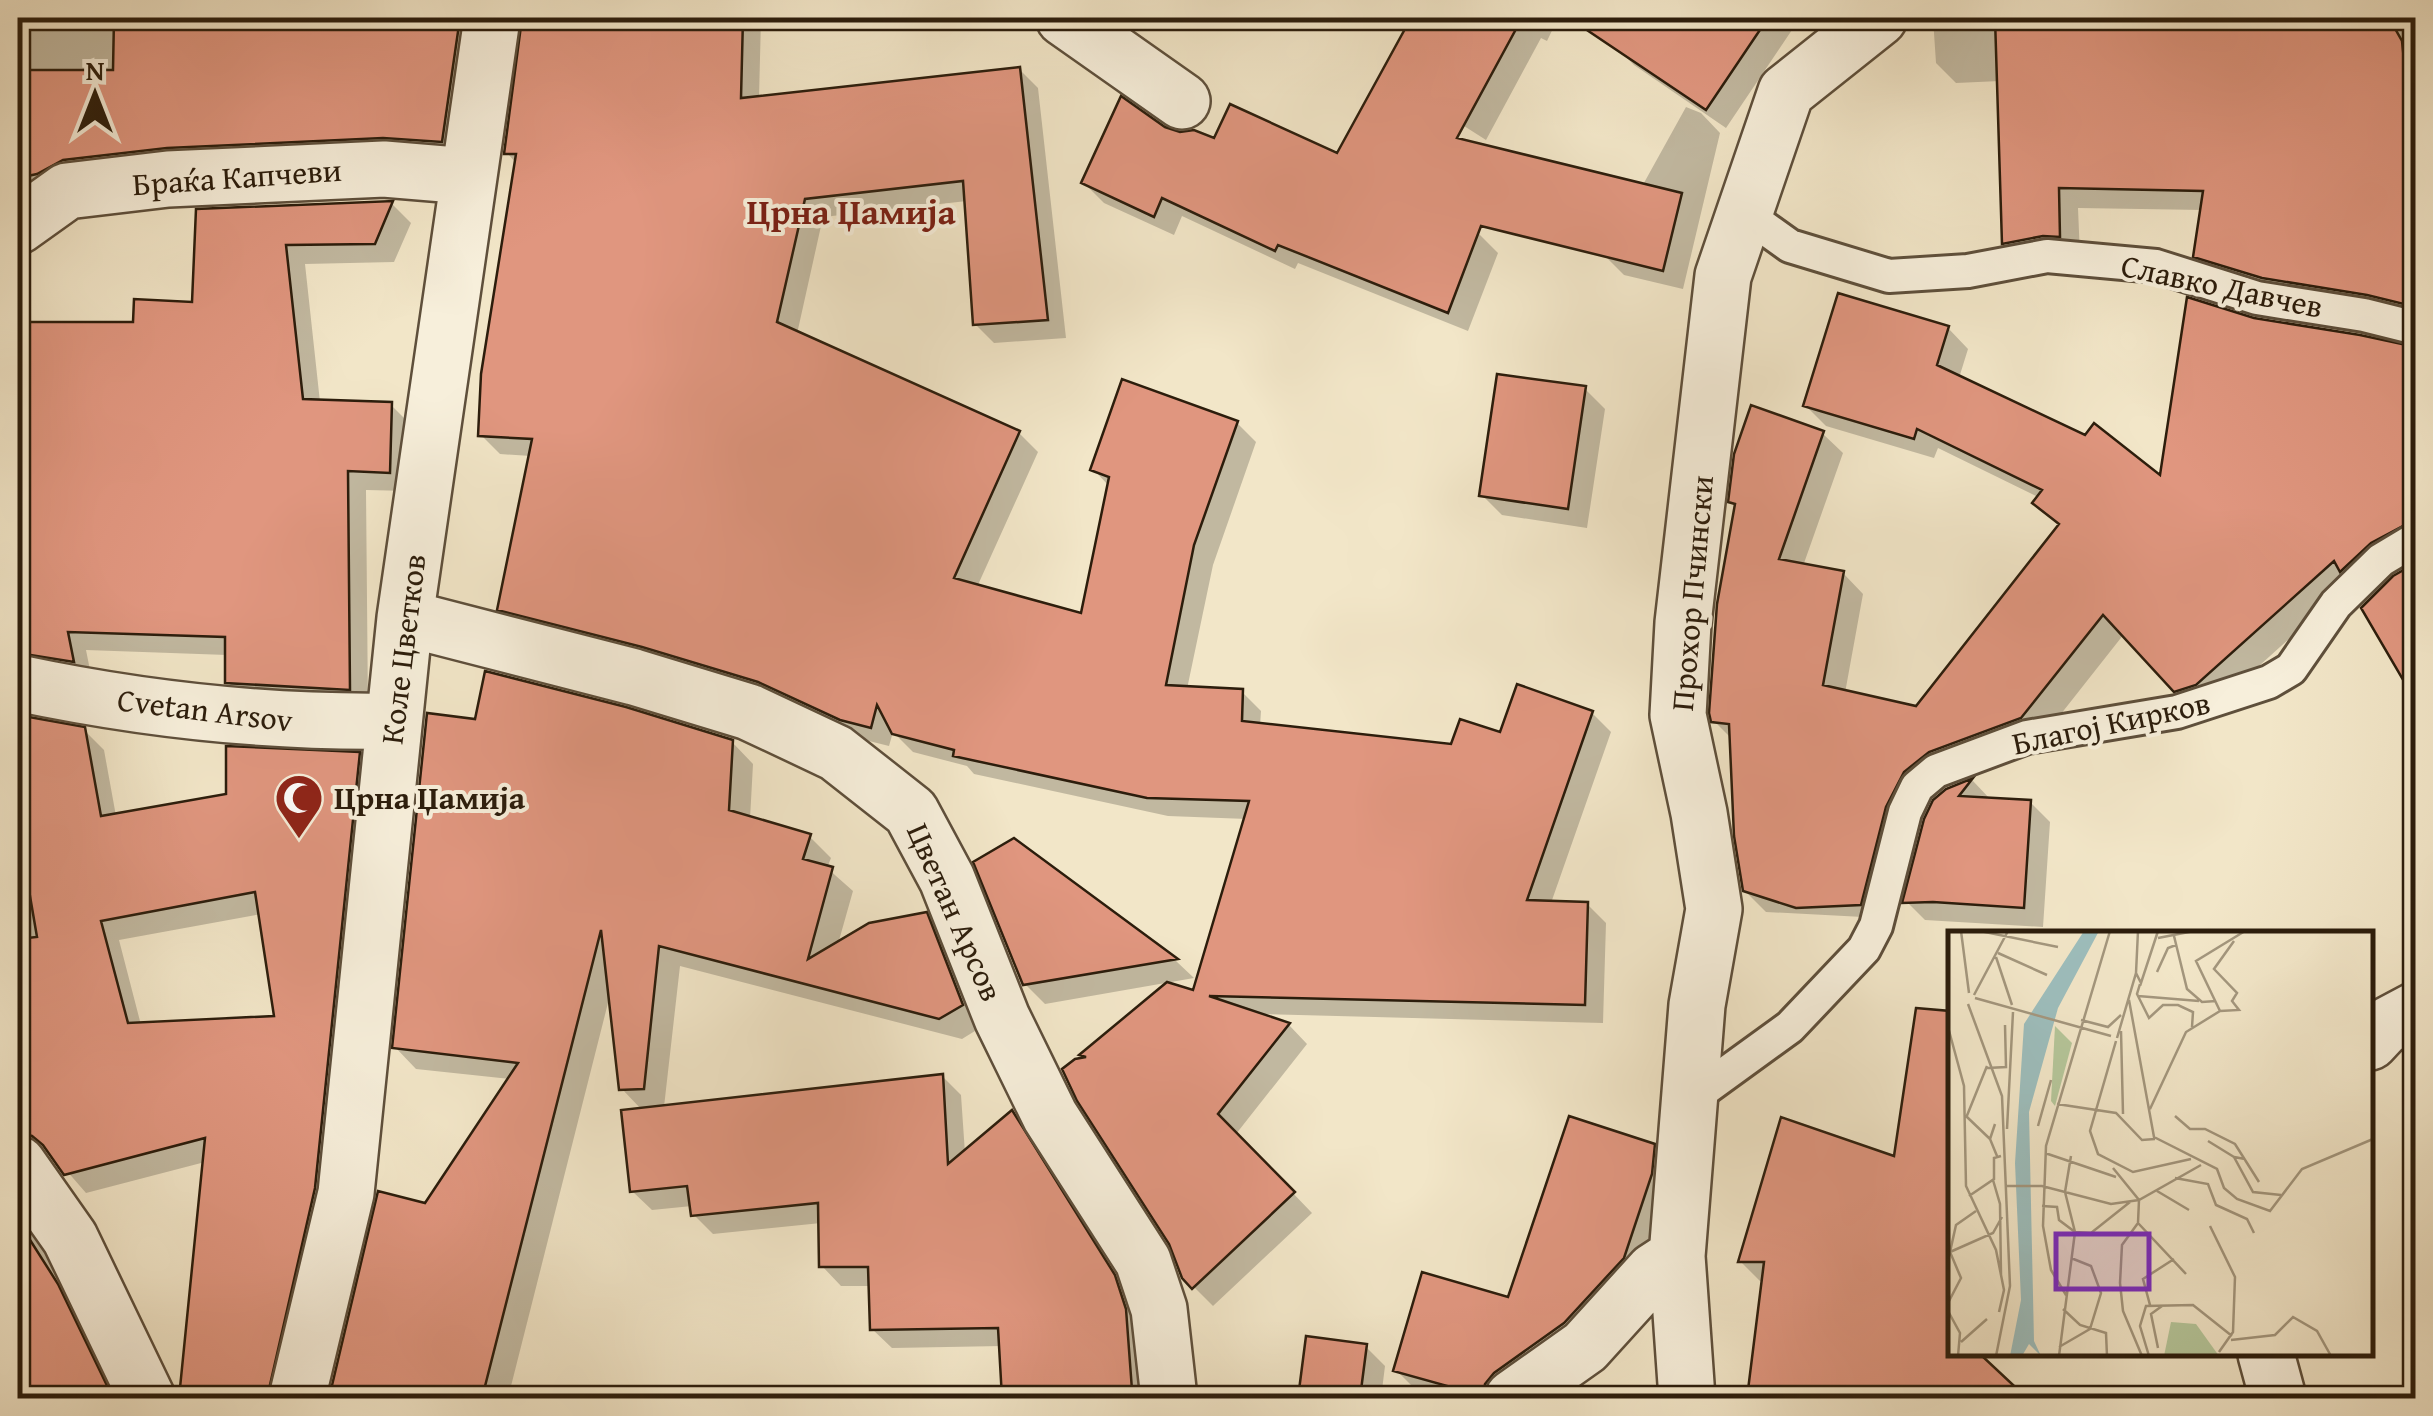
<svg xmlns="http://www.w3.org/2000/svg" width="2433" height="1416" viewBox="0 0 2433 1416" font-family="'Gentium Book Plus',serif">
  <rect width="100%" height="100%" fill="#f2e6c8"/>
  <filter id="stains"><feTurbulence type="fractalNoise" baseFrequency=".002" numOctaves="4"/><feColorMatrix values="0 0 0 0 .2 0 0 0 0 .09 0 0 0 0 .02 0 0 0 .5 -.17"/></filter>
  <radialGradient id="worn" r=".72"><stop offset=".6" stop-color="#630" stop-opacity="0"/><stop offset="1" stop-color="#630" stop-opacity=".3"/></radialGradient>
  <path fill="#0003" fill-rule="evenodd" d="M18,18H488L467,167L18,207Z
    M538,18H761L759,98L1019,69L1038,88L1066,338L994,343L975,324L967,201L823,217L797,334L1019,433L1038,452L977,587L1083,616L1109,486L1093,469L1237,423L1256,442L1213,565L1187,689L1242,692L1261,711L1260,726L1452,746L1592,713L1611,732L1551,903L1587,904L1606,923L1603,1023L1261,1014L1289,1025L1307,1044L1236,1134L1312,1213L1213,1306L1184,1277L1082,1056L1195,994L1247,819L1168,816L974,774L967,766L913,752L893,732L889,746L861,739L519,628L500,609L531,456L500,454L481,435L517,164L507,153L549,147Z
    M1414,18H1558L1547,41L1541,38L1486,140L1406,89L1386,69Z
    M1632,18H1800L1726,128L1634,65L1614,45Z
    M1933,18H2396L2416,52V321L2217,277L2196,256L2203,210L2078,208L2080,256L2025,263L2005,243L2000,81L1956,83L1936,63Z
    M1686,107L1701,113L1720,133L1683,289L1624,275L1604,255Z
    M1164,129L1478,233L1498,253L1468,331L1298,263L1295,269L1182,216L1174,235L1104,203L1084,183Z
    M392,204L411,223L394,262L305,264L320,402L391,405L411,425L409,491L366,490L368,708L247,702L228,682L227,655L86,650L92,680L18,679V325H136L194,305L198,211Z
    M2253,320L2416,350V548L2353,581L2217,704L2197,711L2124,634L2042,738L1950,772L1905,828L1882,918L1766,912L1745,891L1732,739L1714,721L1737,507L1731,501L1822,433L1843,453L1803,566L1843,573L1863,594L1845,693L1917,709L2060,527L2035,503L2040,498L1938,448L1934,458L1826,426L1805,405L1948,328L1968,349L1959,378L2162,479Z
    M1585,389L1605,409L1587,528L1502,515L1482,495Z
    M18,717L84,730L104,750L116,816L229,796L359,755L378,774L334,1208L288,1398L181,1397L205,1162L86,1193L53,1155L35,1152L18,1160ZM261,914L277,1019L141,1025L119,940Z
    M732,742L753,764L750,819L809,836L831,858L827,868L853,891L838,944L926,915L947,936L983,1026L962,1039L680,966L664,1107L942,1076L961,1095L965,1153L1012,1114L1031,1133L1133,1296L1149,1398H1006L1002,1346L892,1348L872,1329L871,1286H841L822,1266L821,1223L713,1234L693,1214L692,1206L652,1210L632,1191L642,1110L621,1088L610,995L508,1398H513H332L379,1194L426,1206L510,1079L416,1069L395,1047Z
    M1973,781L1991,800L2030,802L2050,822L2043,927L1925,920L1906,901L1948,791Z
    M1013,841L1176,961L1194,978L1045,1004L1025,984Z
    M1918,1013L1950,1016V1354H1976L2023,1398H1750L1764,1281H1760L1741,1262L1896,1159Z
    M1653,1147L1673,1167L1643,1278L1509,1398H1446L1416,1390L1396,1370L1510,1300Z
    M18,1213L62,1276L121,1398H18Z
    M1308,1339L1365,1346L1385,1366L1381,1398H1301Z"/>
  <path fill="#e0967f" stroke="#2c1d0c" stroke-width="2.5" fill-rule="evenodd" d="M114,18H460L442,142L383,138L167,148L63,160L37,174L18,178V70H113Z
    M522,18H743L741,98L1020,67L1048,320L973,325L963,181L805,199L777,322L1020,431L954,578L1081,613L1109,477L1090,470L1122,379L1238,421L1194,545L1166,685L1243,689L1242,721L1451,744L1460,719L1500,732L1517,684L1593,711L1527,900L1588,902L1585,1005L1209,996L1290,1023L1218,1114L1295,1192L1192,1289L1182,1278L1169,1244L1077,1101L1062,1069L1075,1059L1086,1057L1079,1055L1167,982L1193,990L1249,801L1147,798L953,756L954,750L892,734L877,705L871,728L840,720L758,682L642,647L497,610L532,439L478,436L481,374L516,154H504Z
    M1411,18H1522L1457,138L1682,193L1663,271L1481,226L1448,313L1278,245L1275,251L1162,198L1154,217L1081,183L1121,96L1165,127L1180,132L1194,130L1214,138L1230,104L1337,153Z
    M1569,18H1768L1706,110Z
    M1995,18H2389L2402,41L2416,174V307L2367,295L2262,278L2193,257L2203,191L2059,188L2060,237L2043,236L2002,244Z
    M393,201L375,244L286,245L303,399L392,402L390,473L348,471L350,690L225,683V637L68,632L74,662L18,653V322H133L134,299L192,302L196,209Z
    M1838,293L1949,326L1937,365L2085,435L2094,423L2160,475L2187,297L2254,318L2360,335L2416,347V519L2371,543L2340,572L2334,561L2196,685L2174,692L2103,615L2021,718L1929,752L1904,772L1886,807L1861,905L1796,908L1743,891L1734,836L1729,724L1711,722L1709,713L1717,604L1735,504L1728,502L1734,454L1751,405L1824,431L1779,559L1844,571L1823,685L1916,706L2059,524L2032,503L2042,490L1917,429L1914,439L1803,406Z
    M1497,374L1586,386L1568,509L1479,496Z
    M2416,563V702L2361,608L2393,576Z
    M485,671L626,707L733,740L729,810L811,834L803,859L833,867L808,959L869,923L927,912L963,1005L939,1019L659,946L644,1089L619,1090L601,930L482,1398H329L378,1191L425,1203L518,1063L392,1048L427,713L475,719Z
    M18,715L85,727L101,816L226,794V746L360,752L315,1188L267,1398H179L205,1138L64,1175L43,1145L32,1136L18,1133V939L37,937L18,826ZM255,892L274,1016L128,1023L101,921Z
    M1973,778L1959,796L2031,800L2024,908L1933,902L1902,903L1924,819L1933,800L1946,789Z
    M1014,838L1178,959L1023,985L973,862Z
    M1916,1008L1950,1011V1354H1980L2027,1398H1747L1764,1262H1738L1781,1117L1894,1156Z
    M943,1074L948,1164L1012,1110L1115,1275L1126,1309L1132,1390L1002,1398L998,1328L870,1330L868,1267H819L818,1203L691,1216L687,1186L630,1192L621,1110Z
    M1569,1116L1655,1144L1652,1174L1624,1258L1564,1323L1494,1373L1485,1384L1483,1396L1393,1371L1422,1272L1508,1297Z
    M18,1221L58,1284L113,1398H18Z
    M1306,1336L1367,1344L1360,1398H1298Z"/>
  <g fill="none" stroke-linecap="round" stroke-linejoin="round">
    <g stroke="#5e4f3b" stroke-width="38">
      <path id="lane" d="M1744,213L1790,246L1889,276L1968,271L2047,256L2156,266L2257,298L2364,315L2416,328
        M1688,1101L1790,1027L1864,949L1876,926L1905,812L1917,787L1936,771L2027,737L2177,712L2269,682L2291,669L2336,604L2381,560L2416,539"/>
    </g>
    <g stroke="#5e4f3b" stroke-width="60">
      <path id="street" d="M1064,18L1182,101
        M18,226L67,191L168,179L384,169L468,176
        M405,618L634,677L749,712L836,753L911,812L947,879L1002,1018L1050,1116L1143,1261L1159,1309L1169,1398
        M18,683C141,709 268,723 394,721
        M2370,1042L2384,1027L2416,1010
        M18,1164L70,1238L147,1398
        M2266,1354L2278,1398
        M297,1398L346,1193L405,618L492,18
        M1513,1398L1585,1347L1654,1271L1677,1256
        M1687,1398L1677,1256L1697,1005L1714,909L1699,813L1678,715L1683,623L1723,276L1786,92L1879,18"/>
    </g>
    <use href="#lane" stroke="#f7efdb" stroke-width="32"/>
    <use href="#street" stroke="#f7efdb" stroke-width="55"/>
  </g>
  <defs>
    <g id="mosque-pin" transform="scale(2.5)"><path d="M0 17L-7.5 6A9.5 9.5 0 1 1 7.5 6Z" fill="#8f2418" stroke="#f7efdb"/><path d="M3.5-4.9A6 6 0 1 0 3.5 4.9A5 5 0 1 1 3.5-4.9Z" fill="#fff"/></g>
  </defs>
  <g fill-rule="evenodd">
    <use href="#mosque-pin" x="299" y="798"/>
  </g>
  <g text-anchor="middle" stroke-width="8" stroke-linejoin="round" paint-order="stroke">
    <g font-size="32" fill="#2c1d0c" stroke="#f7efdb">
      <text transform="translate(237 177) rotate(-4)" y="11">Браќа Капчеви</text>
      <text transform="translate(2222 286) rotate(12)" y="11">Славко Давчев</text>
      <text transform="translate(1692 593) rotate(-85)" y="11">Прохор Пчински</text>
      <text transform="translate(403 649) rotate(-83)" y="11">Коле Цветков</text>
      <text transform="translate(205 710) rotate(7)" y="11">Cvetan Arsov</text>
      <text transform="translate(2111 723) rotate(-12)" y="11">Благој Кирков</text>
      <text transform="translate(955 912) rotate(66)" y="11">Цветан Арсов</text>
    </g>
    <g font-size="32" font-weight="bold" fill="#2c1d0c" stroke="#f7efdb" text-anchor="start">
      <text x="334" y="809">Црна Џамија</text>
    </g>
    <g font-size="35" font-weight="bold" fill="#7a1f14" stroke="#f7efdb">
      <text x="851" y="224">Црна Џамија</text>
    </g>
  </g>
  <g transform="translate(1948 931)">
    <rect width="425" height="425" fill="#f2e6c8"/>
    <path d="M223,391L248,393L271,425H216Z" fill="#b5c69a"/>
    <path d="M107,95L124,112L107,175L103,170Z" fill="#b5c69a"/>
    <path d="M136,0H151L110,77L81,181L86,410L93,425L81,413L74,425H62L73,369L67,232L76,93Z" fill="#9dbebd"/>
    <path fill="none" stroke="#a3967d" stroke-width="2.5" d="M13,0L21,62M32,0L110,16M226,5L239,58L254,71L268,70M210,7L246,0M50,22L99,44M48,26L64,74M209,41L220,17L228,14M188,42L193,52L210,0M192,53L189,63L201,87L215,74H230L245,81L244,96M26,64L60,0M190,65L251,70M27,67L163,105M181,69L206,206L269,238L276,257L289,268L322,280L354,238L425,208M20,73L54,165L62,355L48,425M272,80L248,30L297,0M272,80L291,79L284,70L289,62L266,38L286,10M133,89L160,96L173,84M0,96L16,155L18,255L48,319L56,359L51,381M173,100L175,183M169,107L188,42L190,0M168,110L142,200L150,223L185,241L243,228M39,137L58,136L57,94M109,173L168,182L194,209L207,208M202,178L238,101L272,80M227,185L242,198H257L287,213L311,251M19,186L42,208M18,187L39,135M47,193L42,208L49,225M90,195L103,149M59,198L65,81M260,210L286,226M97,222L168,246M297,228L286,226L305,261L333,264M165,237L191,269L190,292L174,314L172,352L175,380L194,425M227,247L260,253L268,274L299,288L306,302M45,249L52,273L53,344M57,255H94L163,273L191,269L253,234M209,260L241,279M21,265L46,248V227L53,225M94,275L109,276L111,289L127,301L143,302L182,271M190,292L238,343M262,295L287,346L285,401L271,421M2,321L45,302L54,286M118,364L103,339L95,295L98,215L162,0M0,372L13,347L2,321L8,294L28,280M202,374L195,348L226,328M115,378L132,394L158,402L159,425M0,380L12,402L10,425M283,409L327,404L345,386L369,400L383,425M13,411L39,388M111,416L142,398L153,362L143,335L123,327M210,417L203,383L214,375M111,425L127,301L117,261L123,225M201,425L192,395L198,375L245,374L284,405"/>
    <path fill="#7b2cbf" fill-opacity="0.15" stroke="#7b2cbf" stroke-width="5" d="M108,303H201V358H108Z"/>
    <rect width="425" height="425" fill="none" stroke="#2c1d0c" stroke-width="5"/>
  </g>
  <rect width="2433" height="1416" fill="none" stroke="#f2e6c8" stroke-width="60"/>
  <rect x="20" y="20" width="2393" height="1376" fill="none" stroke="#2c1d0c" stroke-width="5"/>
  <rect x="30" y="30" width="2373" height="1356" fill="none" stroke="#2c1d0c" stroke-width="2.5"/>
  <g transform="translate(95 95)" stroke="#f7efdb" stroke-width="8" paint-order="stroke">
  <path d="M0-8L18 38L0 25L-18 38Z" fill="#2c1d0c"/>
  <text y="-15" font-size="28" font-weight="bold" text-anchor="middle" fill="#2c1d0c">N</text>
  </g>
  <rect width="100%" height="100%" filter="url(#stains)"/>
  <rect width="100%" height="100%" fill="url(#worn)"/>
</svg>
